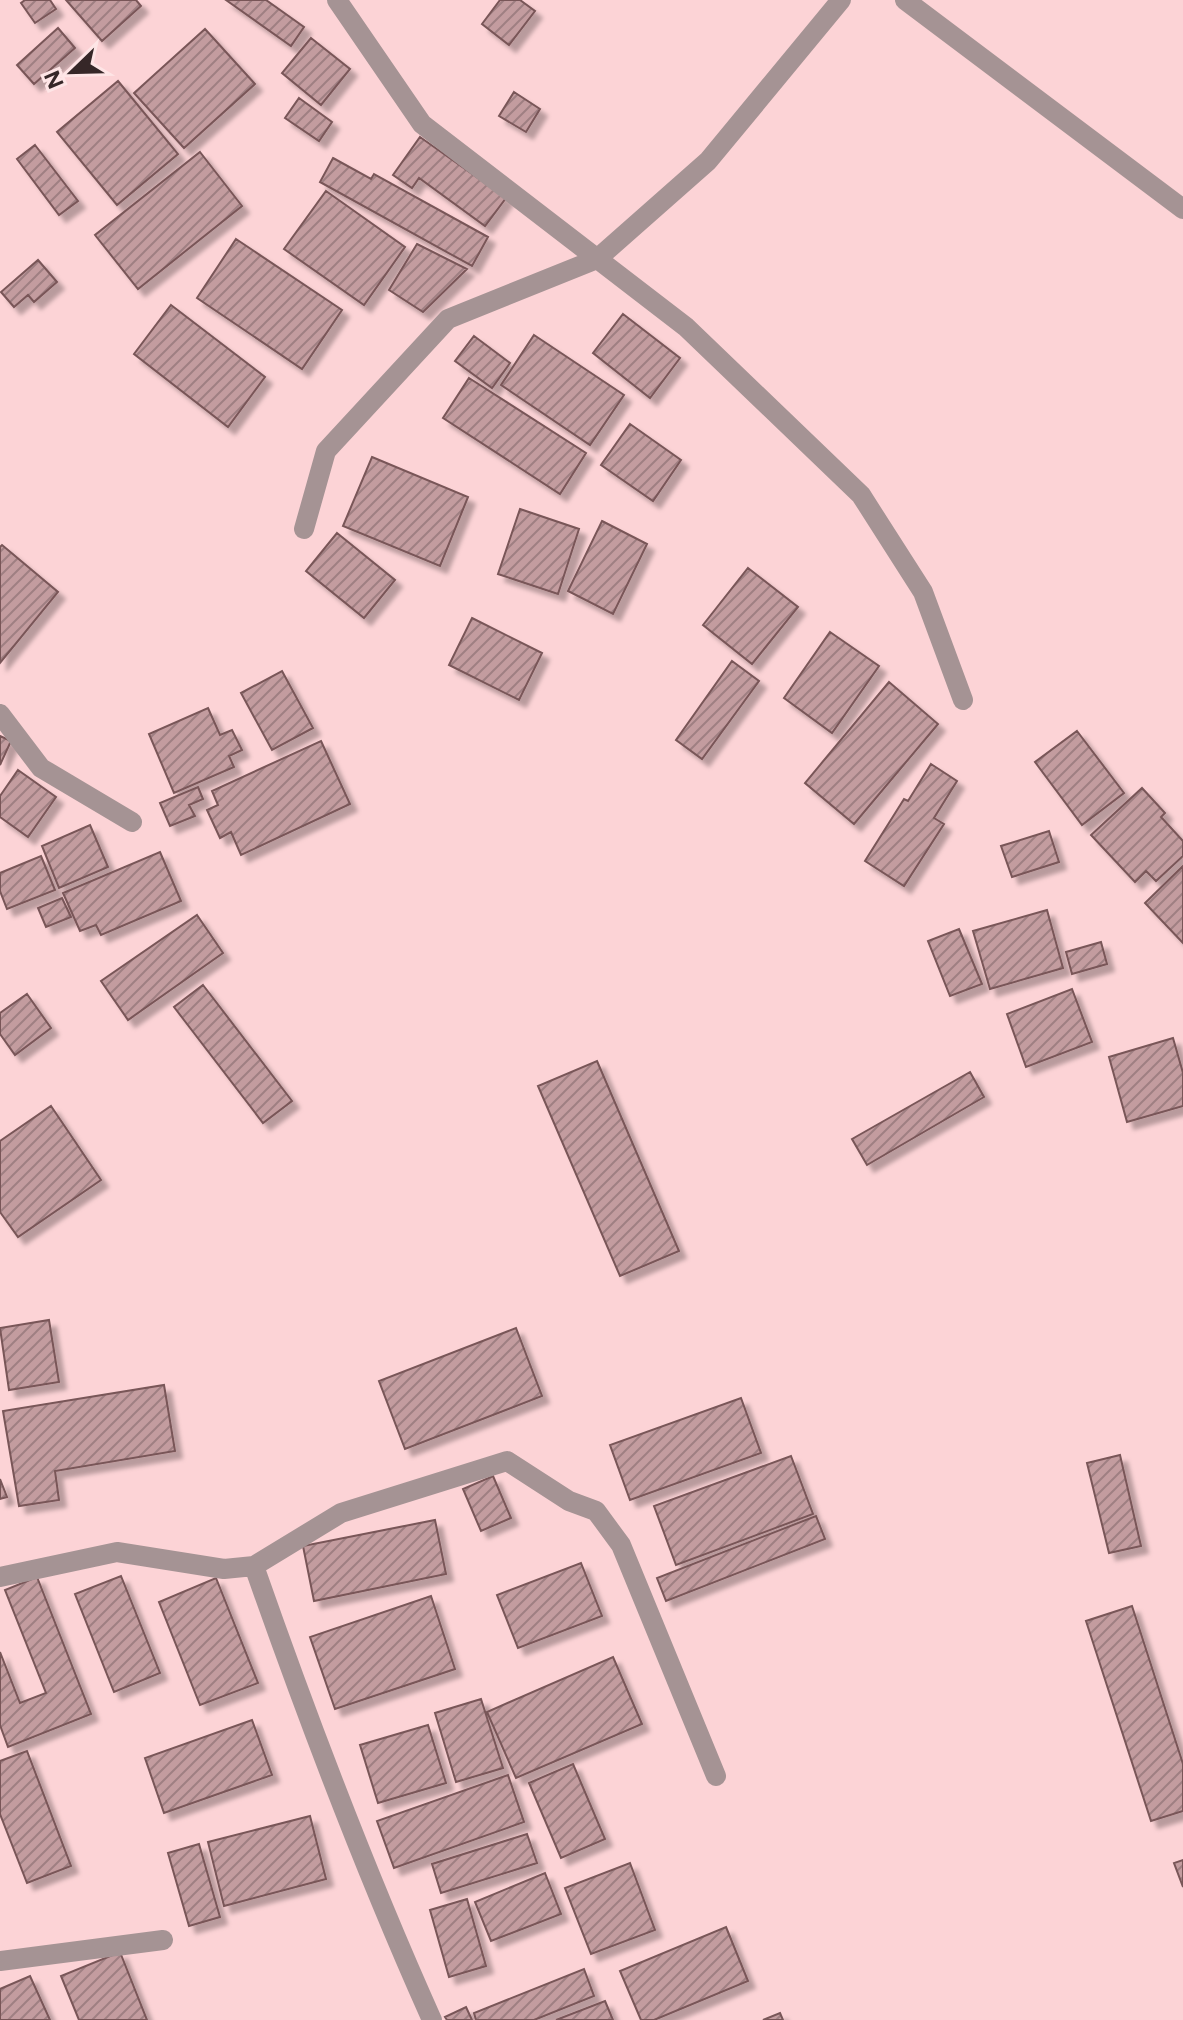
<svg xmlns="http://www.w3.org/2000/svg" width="1183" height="2020" viewBox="0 0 1183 2020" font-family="Figtree,sans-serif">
  <defs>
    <pattern id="building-hatch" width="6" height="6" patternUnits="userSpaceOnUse" patternTransform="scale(2)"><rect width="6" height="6" fill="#c39c9f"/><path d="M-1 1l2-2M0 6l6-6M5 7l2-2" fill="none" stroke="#9f7f82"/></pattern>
    <filter id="shadow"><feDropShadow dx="7" dy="7" stdDeviation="2" flood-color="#0004"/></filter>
  </defs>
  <rect width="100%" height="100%" fill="#fcd3d6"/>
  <path fill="url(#building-hatch)" stroke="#795658" stroke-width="2" filter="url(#shadow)" d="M25,0H50L56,9L35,23L21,3Z
    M66,0H136L141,6L102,41Z
    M226,0H266L304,27L291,46Z
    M500,0H520L535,11L509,45L482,24Z
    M58,28L75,48L34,84L17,65Z
    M205,29L255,84L184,148L134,93Z
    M311,38L350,69L321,105L282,73Z
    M118,81L178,154L117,205L57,132Z
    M514,92L540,109L526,132L499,116Z
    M299,98L332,122L319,141L285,118Z
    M420,137L506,198L485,226L419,178L412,188L393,175Z
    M35,145L78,201L59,215L17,159Z
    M200,152L242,206L138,289L95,235Z
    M333,158L371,179L374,174L488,237L472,266L320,182Z
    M326,191L405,247L364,305L284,249Z
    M236,239L342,310L302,369L197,298Z
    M417,244L467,269L423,312L389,290Z
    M38,260L57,282L34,302L28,295L14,307L1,292Z
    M171,305L265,377L228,427L134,354Z
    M623,314L680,358L650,398L593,353Z
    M534,335L624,395L590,445L501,385Z
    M474,336L510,363L492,388L455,361Z
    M469,378L586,453L560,494L443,418Z
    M630,424L681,460L653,501L601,465Z
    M372,457L468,497L440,566L343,526Z
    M520,509L579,529L558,594L498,574Z
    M602,521L647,544L613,614L568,591Z
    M337,533L395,580L364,618L306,571Z
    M2,545L58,592L0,663V547Z
    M748,568L798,607L752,664L703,625Z
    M472,618L542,653L519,700L449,665Z
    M830,632L879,666L832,733L784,698Z
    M732,661L759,681L702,759L676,740Z
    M282,671L313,728L272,750L241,693Z
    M889,682L938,724L854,824L805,783Z
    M208,708L220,735L232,730L242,750L229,756L234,767L174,793L149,734Z
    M1077,731L1124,793L1082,825L1035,762Z
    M0,736L11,741L0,765Z
    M321,741L350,804L241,855L231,832L220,838L207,810L218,805L212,791Z
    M931,764L957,781L934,818L944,824L904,886L865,861L904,799L908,801Z
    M18,770L56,797L28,837L0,817V796Z
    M198,787L203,799L189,805L195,816L170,826L160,803Z
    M1142,788L1165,813L1161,817L1183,841V856L1156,881L1146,871L1135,882L1091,835Z
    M90,825L108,867L59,888L42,846Z
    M1049,831L1059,862L1012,877L1001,846Z
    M160,852L181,901L101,935L96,925L80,931L63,893Z
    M41,856L55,890L7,909L0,891V873Z
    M1183,866V943L1145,903Z
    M62,898L71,917L46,927L38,908Z
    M1047,910L1063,968L990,989L973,931Z
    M197,915L223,953L128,1020L101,981Z
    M959,929L982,984L950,996L928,941Z
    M1101,942L1107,964L1072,974L1066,952Z
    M203,985L292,1101L263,1123L174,1007Z
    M1072,989L1092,1042L1026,1067L1007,1014Z
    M27,994L51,1028L15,1055L0,1034V1013Z
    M1173,1038L1183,1073V1106L1127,1122L1109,1057Z
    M597,1061L679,1251L620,1276L538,1086Z
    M970,1072L984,1097L867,1165L852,1139Z
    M51,1106L101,1180L18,1237L0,1212V1141Z
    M49,1320L59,1382L9,1390L0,1328Z
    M516,1328L542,1396L405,1449L379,1381Z
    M164,1385L175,1451L55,1471L59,1500L19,1506L3,1411Z
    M741,1398L761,1453L630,1500L610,1445Z
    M1120,1455L1141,1546L1109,1553L1087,1463Z
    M791,1456L813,1514L676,1565L654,1506Z
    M493,1476L511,1518L481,1531L463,1489Z
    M0,1479L7,1497L0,1499Z
    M816,1516L825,1539L666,1601L657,1578Z
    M435,1520L446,1574L314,1601L303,1546Z
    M581,1563L602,1616L518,1648L497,1595Z
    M121,1576L160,1673L114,1692L75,1594Z
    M37,1577L91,1714L8,1747L0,1725V1652L20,1703L46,1693L5,1590Z
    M216,1578L258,1683L200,1705L159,1602Z
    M431,1596L455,1669L335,1709L310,1637Z
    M1132,1606L1183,1764V1811L1151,1821L1086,1621Z
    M613,1657L642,1724L516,1778L487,1712Z
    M481,1699L503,1768L456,1782L435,1713Z
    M252,1720L272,1775L164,1813L145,1758Z
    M428,1725L446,1783L378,1803L360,1745Z
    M27,1751L71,1866L27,1883L0,1814V1761Z
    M573,1764L605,1839L561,1858L529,1783Z
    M508,1775L524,1822L394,1868L377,1821Z
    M310,1816L326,1879L224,1906L208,1842Z
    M527,1834L537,1863L441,1893L432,1864Z
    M199,1844L220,1917L189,1926L168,1853Z
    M1183,1860V1887L1174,1863Z
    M630,1863L655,1930L591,1954L565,1888Z
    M545,1873L561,1914L491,1941L475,1902Z
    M467,1899L486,1966L449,1977L430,1910Z
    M726,1927L748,1981L654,2020H641L620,1971Z
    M120,1952L147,2020H79L61,1976Z
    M584,1969L594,1996L534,2020H476L474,2013Z
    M30,1976L50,2020H0V1989Z
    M605,2001L613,2020H556Z
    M466,2007L472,2020H447L445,2017Z
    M780,2013L783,2020H763Z"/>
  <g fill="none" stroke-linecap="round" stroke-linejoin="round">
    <path stroke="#a59394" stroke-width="20" d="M337,0L422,124L686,327L861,495L923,592L963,700
      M905,0L1183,209
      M304,529L326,451L448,319L597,259L708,161L841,0
      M0,714L41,768L132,822
      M254,1566C308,1720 365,1871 432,2020
      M0,1577L117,1552L224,1569L254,1566L341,1513L507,1461L569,1501L596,1511L621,1545L716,1776
      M0,1961L163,1940"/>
  </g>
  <g transform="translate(72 72) rotate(247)" stroke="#fee5e6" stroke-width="6" paint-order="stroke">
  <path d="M0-6L14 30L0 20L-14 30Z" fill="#362728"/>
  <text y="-12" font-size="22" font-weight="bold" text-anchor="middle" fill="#362728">N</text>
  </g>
</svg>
